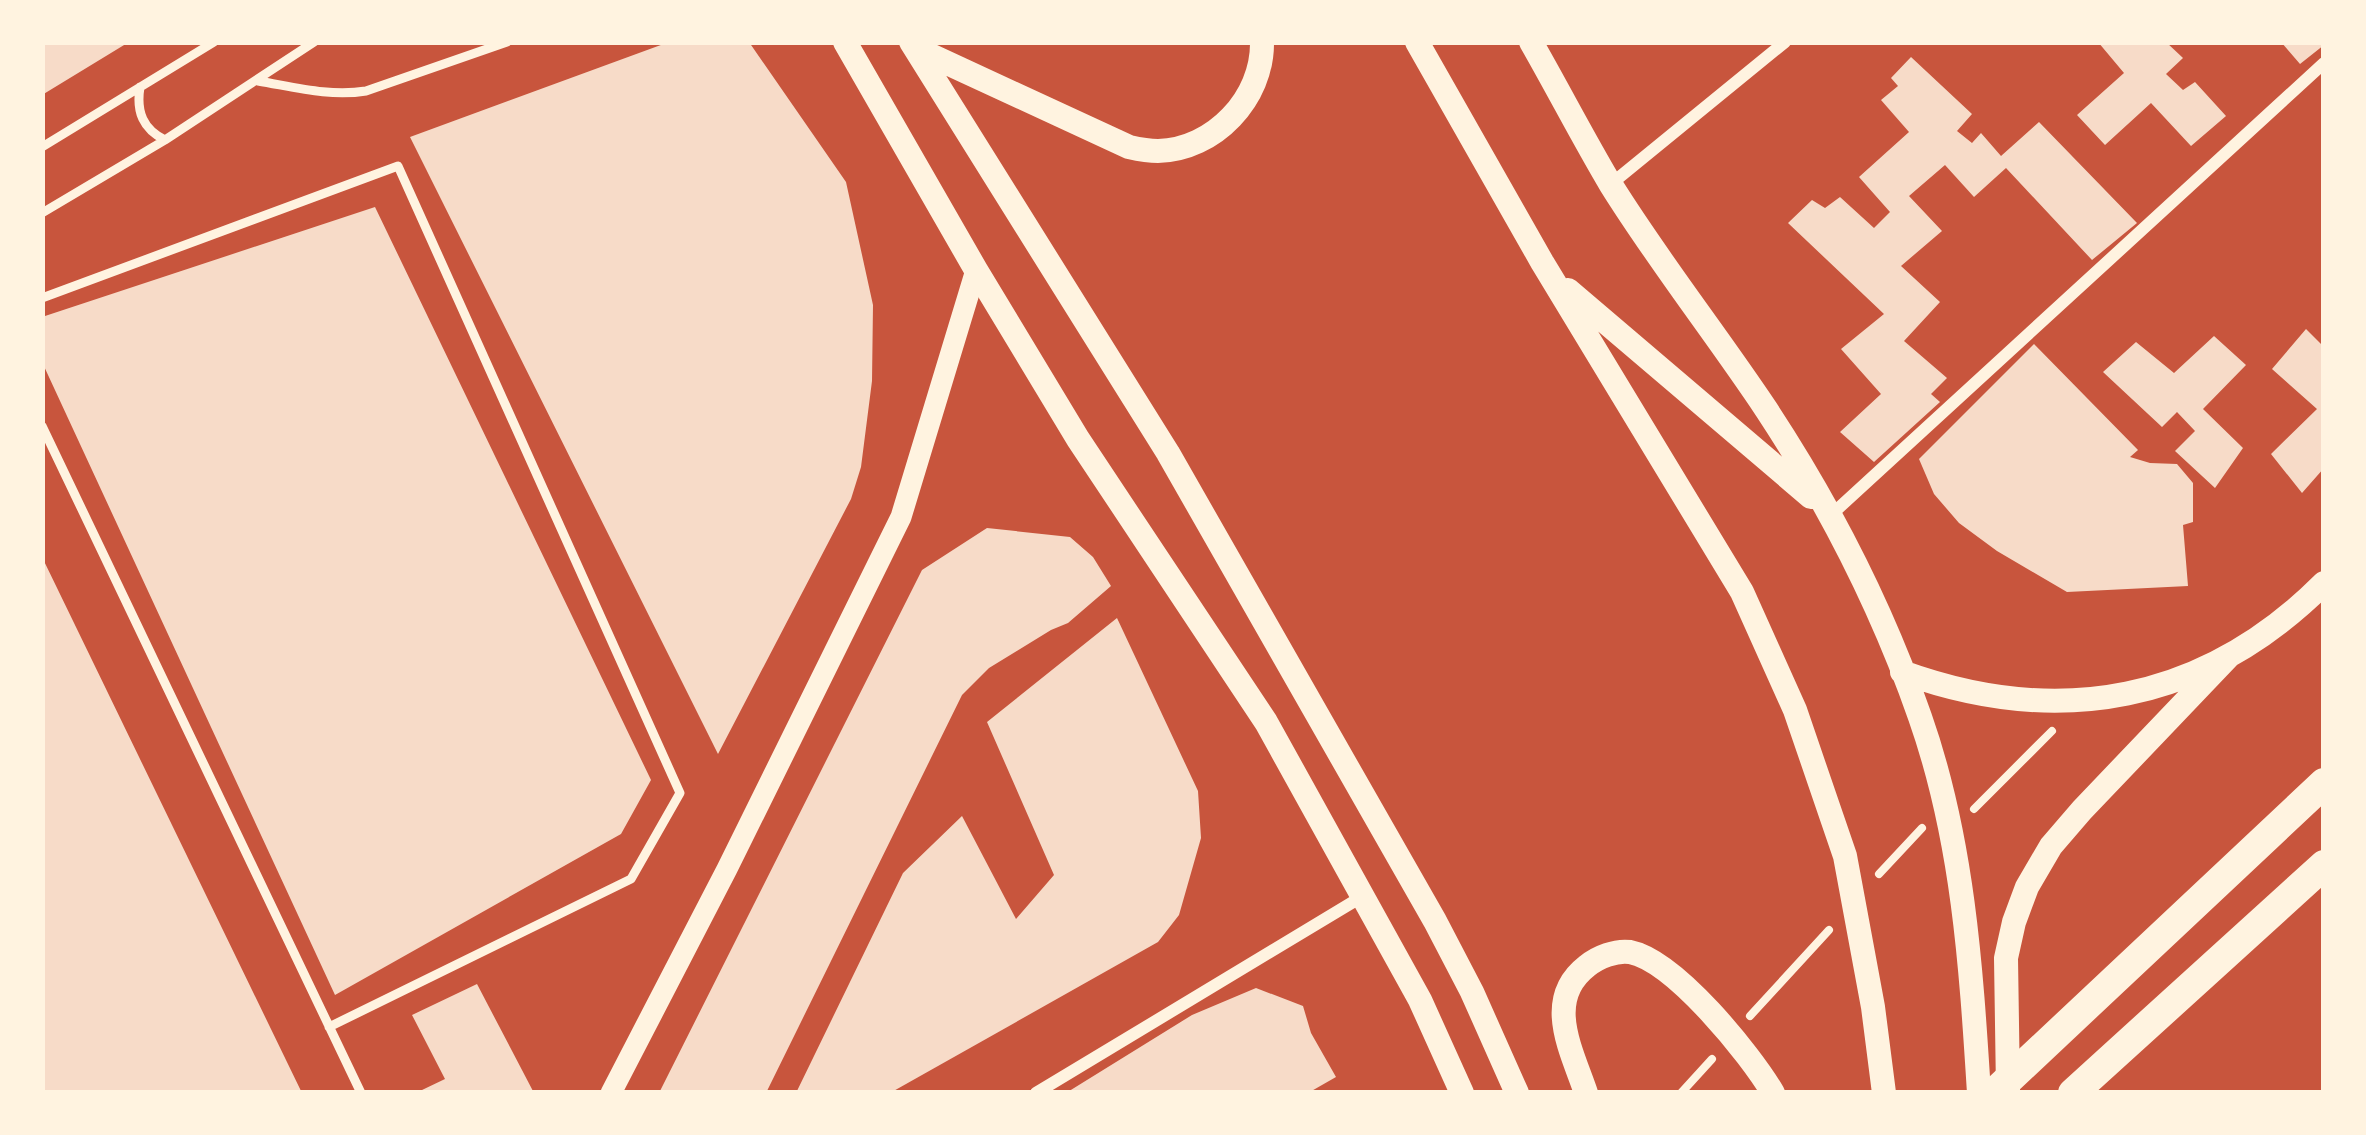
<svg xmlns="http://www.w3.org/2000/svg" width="2366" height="1135" viewBox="0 0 2366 1135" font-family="'Source Sans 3',sans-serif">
  <rect width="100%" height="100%" fill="#c8553d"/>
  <path fill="#f7dbc8" d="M42,42H129L42,95Z
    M669,42H749L846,182L873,305L872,381L861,467L851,499L718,754L410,137Z
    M2098,42H2166L2183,58L2166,74L2183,90L2195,82L2226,116L2191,146L2151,103L2105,145L2077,115L2124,73Z
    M2281,42H2324V45L2300,64Z
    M1911,57L1972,114L1957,131L1972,143L1981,133L2001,156L2039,122L2137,223L2092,260L2006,168L1974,197L1945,165L1909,196L1942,231L1901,266L1940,302L1904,341L1947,378L1931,394L1940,402L1874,462L1840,432L1881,394L1841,349L1884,314L1788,223L1812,200L1825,208L1840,197L1874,228L1890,212L1859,177L1909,132L1881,100L1898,86L1891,78Z
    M375,207L651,780L621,834L335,995L42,362V317Z
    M2306,329L2324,347V468L2302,493L2271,454L2317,409L2272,369Z
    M2214,336L2246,365L2203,409L2243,448L2215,488L2175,451L2195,431L2177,412L2162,427L2103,372L2136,342L2174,373Z
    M2034,344L2138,450L2130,457L2150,463L2177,464L2193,483V522L2183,525L2188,586L2067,592L1997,551L1959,523L1934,494L1919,459Z
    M987,528L1070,537L1093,557L1111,586L1068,623L1051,630L989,668L962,695L766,1093H659L922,570Z
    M42,557L302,1093H42Z
    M1117,618L1198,791L1201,838L1179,915L1158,942L890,1093H796L903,873L962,816L1016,919L1054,875L987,722Z
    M477,984L534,1093H424L422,1090L445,1079L412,1015Z
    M1256,988L1303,1006L1311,1033L1336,1077L1308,1093H1066L1192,1015Z"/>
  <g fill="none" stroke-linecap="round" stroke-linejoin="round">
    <path stroke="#fff3e0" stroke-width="8" d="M1974,809L2052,731
      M1879,874L1922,828
      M1750,1016L1829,930
      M1681,1093L1712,1059"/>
    <path stroke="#fff3e0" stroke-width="9" d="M258,81C294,87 330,97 366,91L507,42
      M140,87C136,112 143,129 165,140
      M42,147L214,42
      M42,213L165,140L314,42
      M42,298L398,166L680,793L631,879L329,1027
      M42,426L361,1093"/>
    <path stroke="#fff3e0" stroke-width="12" d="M1611,184L1785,42
      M1831,515L2324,63
      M1036,1093L1363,896"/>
    <path stroke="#fff3e0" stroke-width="21" d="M611,1093L727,869L901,517L976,270"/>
    <path stroke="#fff3e0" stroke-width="24" d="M845,42L976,270L1078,439L1266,722L1420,1000L1462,1093
      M911,42L1168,453L1435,921L1472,992L1517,1093
      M1417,42L1542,262L1742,592L1795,710L1845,856L1873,1007L1884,1093
      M1531,42C1558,89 1583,138 1611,185C1659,262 1716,334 1766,409C1830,506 1882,608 1920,717C1963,839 1971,966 1979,1093
      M917,49L1129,147C1138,149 1148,151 1158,151C1214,150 1263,98 1262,42
      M1568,290L1811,497
      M1902,672C2059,729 2205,702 2324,583
      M2008,1090L2006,958L2014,922L2027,887L2051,846L2082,810L2229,656
      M1586,1093C1572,1051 1543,1000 1587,966C1598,957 1616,950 1630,952C1675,961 1750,1054 1773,1093"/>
    <path stroke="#fff3e0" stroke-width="30" d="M1994,1093L2324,783
      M2073,1093L2324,865"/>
  </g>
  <rect width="2366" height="1135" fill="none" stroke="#fff3e0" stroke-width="90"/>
</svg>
